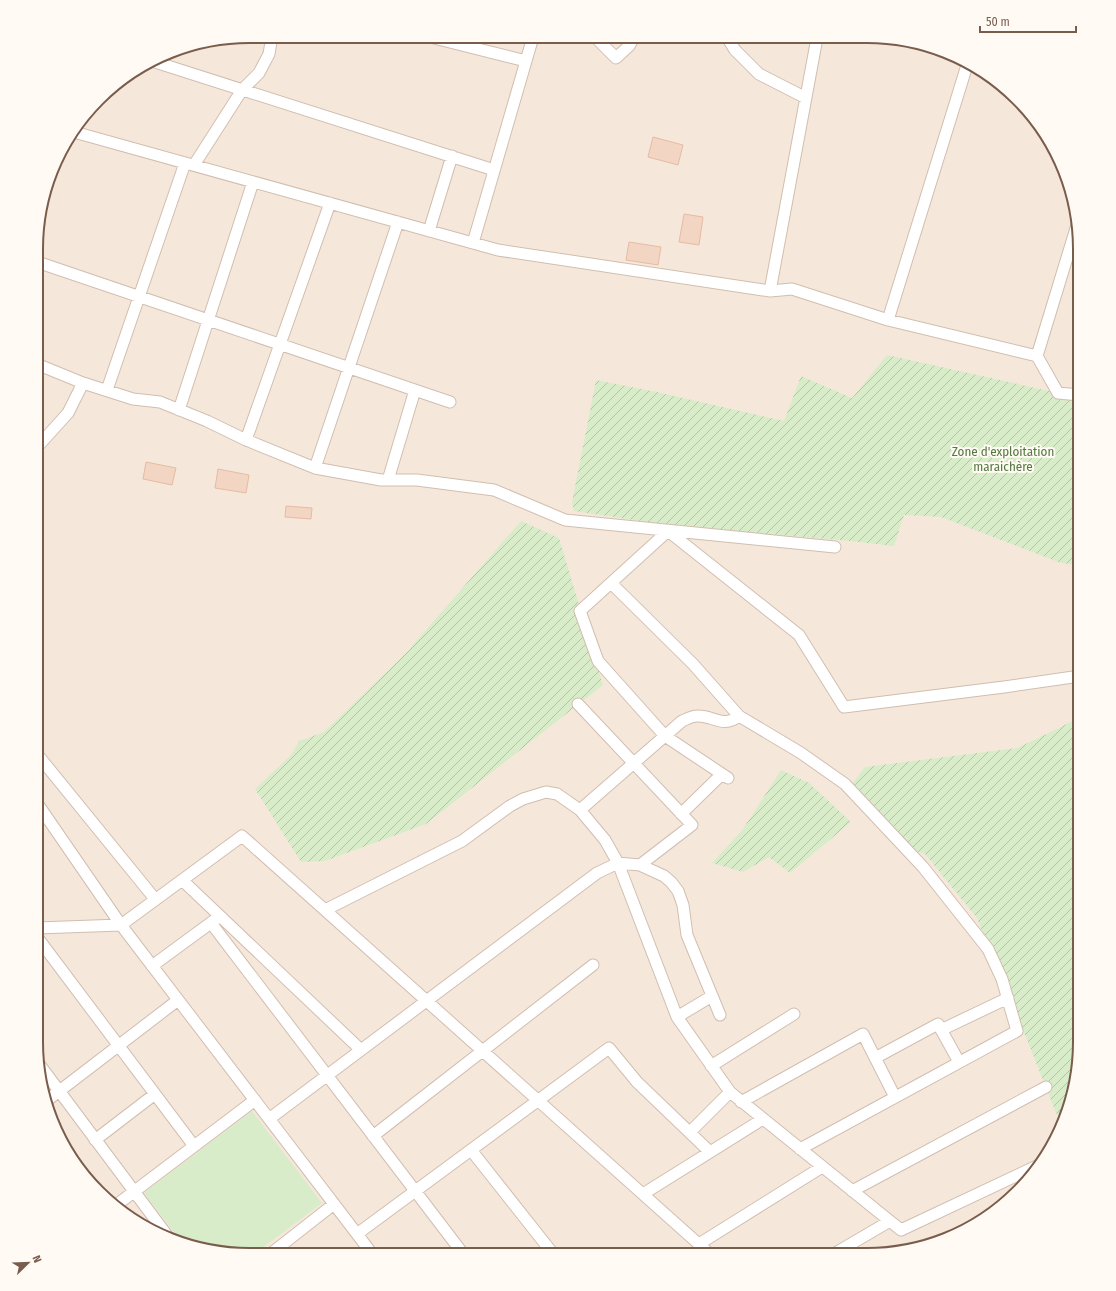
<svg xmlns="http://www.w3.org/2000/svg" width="1116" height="1291" viewBox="0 0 1116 1291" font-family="'Fira Sans Condensed',sans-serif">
  <defs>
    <pattern id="garden-furrows" width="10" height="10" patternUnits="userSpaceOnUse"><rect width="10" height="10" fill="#d8ecc9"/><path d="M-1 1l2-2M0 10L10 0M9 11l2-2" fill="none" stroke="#b4c2a5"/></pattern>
  </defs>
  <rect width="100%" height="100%" fill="#fdf6ec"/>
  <path fill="#f5e8da" d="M249,36L895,38L948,52L986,72L1018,99L1051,142L1073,194L1080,249V1056L1069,1110L1051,1149L1018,1192L974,1226L935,1244L881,1255H235L181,1244L142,1226L98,1192L65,1149L43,1097L36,1042L40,208L64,143L109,89L180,47Z"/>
  <path fill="url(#garden-furrows)" d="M887,355L1058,393L1080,402V565L1061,563L941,517L904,515L894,546L840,540L674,526L574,511L572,502L596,380L657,392L784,421L801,376L852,398Z
    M521,521L559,538L603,685L426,824L325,861L301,862L255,789L291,755L299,741L324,732L405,654Z
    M1080,717V1056L1069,1110L1064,1121L1056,1113L1026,1037L1008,998L977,918L925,854L904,847L849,788L865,767L1017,748L1055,730Z
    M781,770L809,783L851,822L790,873L769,857L743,872L712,863L743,829Z"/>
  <path fill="#d8ecc9" d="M252,1111L322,1203L253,1255H235L183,1244L144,1193Z"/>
  <path fill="#f3d5c3" stroke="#e6bba3" d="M653,137L683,145L678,165L648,157Z
    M684,214L703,217L699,245L679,242Z
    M629,242L661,247L658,265L626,260Z
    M146,462L176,468L172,485L143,479Z
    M218,469L249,475L246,493L215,488Z
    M286,506L312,508L311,519L285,517Z"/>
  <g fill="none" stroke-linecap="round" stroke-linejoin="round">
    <g stroke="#d1beb0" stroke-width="13">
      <path id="minor" d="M430,37L526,61
        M595,37L616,58L629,46L634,37
        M727,37L735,50L759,74L806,98
        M155,62L494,170
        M74,132L498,250L770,291L792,289L888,320L1037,356L1058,393L1080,395
        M194,165L242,90L259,73L269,54L272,36
        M429,231L452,156
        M473,243L533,37
        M40,263L450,402
        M770,291L817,38
        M888,320L968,62
        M1037,356L1077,225
        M39,365L83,383L133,399L160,402L207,421L246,440L315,468L381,480H417L494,490L565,520L835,547
        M107,390L185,163
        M179,410L253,182
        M246,440L330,203
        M39,445L68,413L83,383
        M315,468L398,222
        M388,480L415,390
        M668,531L799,635L844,707L1004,687L1080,676
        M668,531L580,611L598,661L665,736L728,778
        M611,583L693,664L739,716L801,753L845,784L923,867L988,949L1002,979L1017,1031L800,1149
        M578,704L692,825L640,865
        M37,754L155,899
        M37,803L121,925L373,1255
        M580,810L682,721C687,719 692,716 697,716C713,715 723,729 739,716
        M681,814L722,774
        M182,880L361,1050
        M325,910L462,841L510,806L523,799L546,792L557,794L580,810L605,840L618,863L677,1017L730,1092L901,1230L1039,1165
        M211,923L464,1255
        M37,928L121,925L242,836L711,1255
        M37,937L194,1146
        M152,966L216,919
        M677,1017L712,996
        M941,1030L1008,998
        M875,1058L938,1024L959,1062
        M39,1064L169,1238
        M711,1066L794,1014
        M45,1102L178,1000
        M741,1102L863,1034L895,1097
        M269,1119L597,873L618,863L640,865L664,876L671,882L678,891L683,905L687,935L720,1015
        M690,1132L730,1092
        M373,1136L593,965
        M95,1140L155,1094
        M471,1150L554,1255
        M852,1191L1046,1087
        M643,1194L763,1119
        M115,1206L255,1100
        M357,1234L609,1048L637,1082L710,1152
        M699,1244L822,1167
        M269,1255L334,1204
        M832,1255L890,1221"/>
    </g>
    <use href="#minor" stroke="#fff" stroke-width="11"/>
  </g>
  <g text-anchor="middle" stroke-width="4" stroke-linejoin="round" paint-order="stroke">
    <g font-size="13" fill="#537a41" stroke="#fffaf3">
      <text x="1003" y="456">Zone d'exploitation<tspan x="1003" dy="15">maraichère</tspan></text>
    </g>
  </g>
  <path d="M0 0H1116V1291H0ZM249 43H867A206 206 0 0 1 1073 249V1042A206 206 0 0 1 867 1248H249A206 206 0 0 1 43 1042V249A206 206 0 0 1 249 43Z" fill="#fffaf3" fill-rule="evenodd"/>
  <path fill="none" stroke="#7a5c4d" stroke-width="2" d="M249 43H867A206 206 0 0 1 1073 249V1042A206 206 0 0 1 867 1248H249A206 206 0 0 1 43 1042V249A206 206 0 0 1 249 43Z"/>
  <g transform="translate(28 1263) rotate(67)" stroke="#fffaf3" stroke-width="3" paint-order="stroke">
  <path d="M0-3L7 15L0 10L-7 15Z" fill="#7a5c4d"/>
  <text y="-6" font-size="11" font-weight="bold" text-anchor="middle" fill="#7a5c4d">N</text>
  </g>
  <path d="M980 26v6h96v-6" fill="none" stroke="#7a5c4d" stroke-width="2"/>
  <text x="986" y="26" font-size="12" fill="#7a5c4d" stroke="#fffaf3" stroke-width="3" paint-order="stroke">50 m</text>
</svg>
